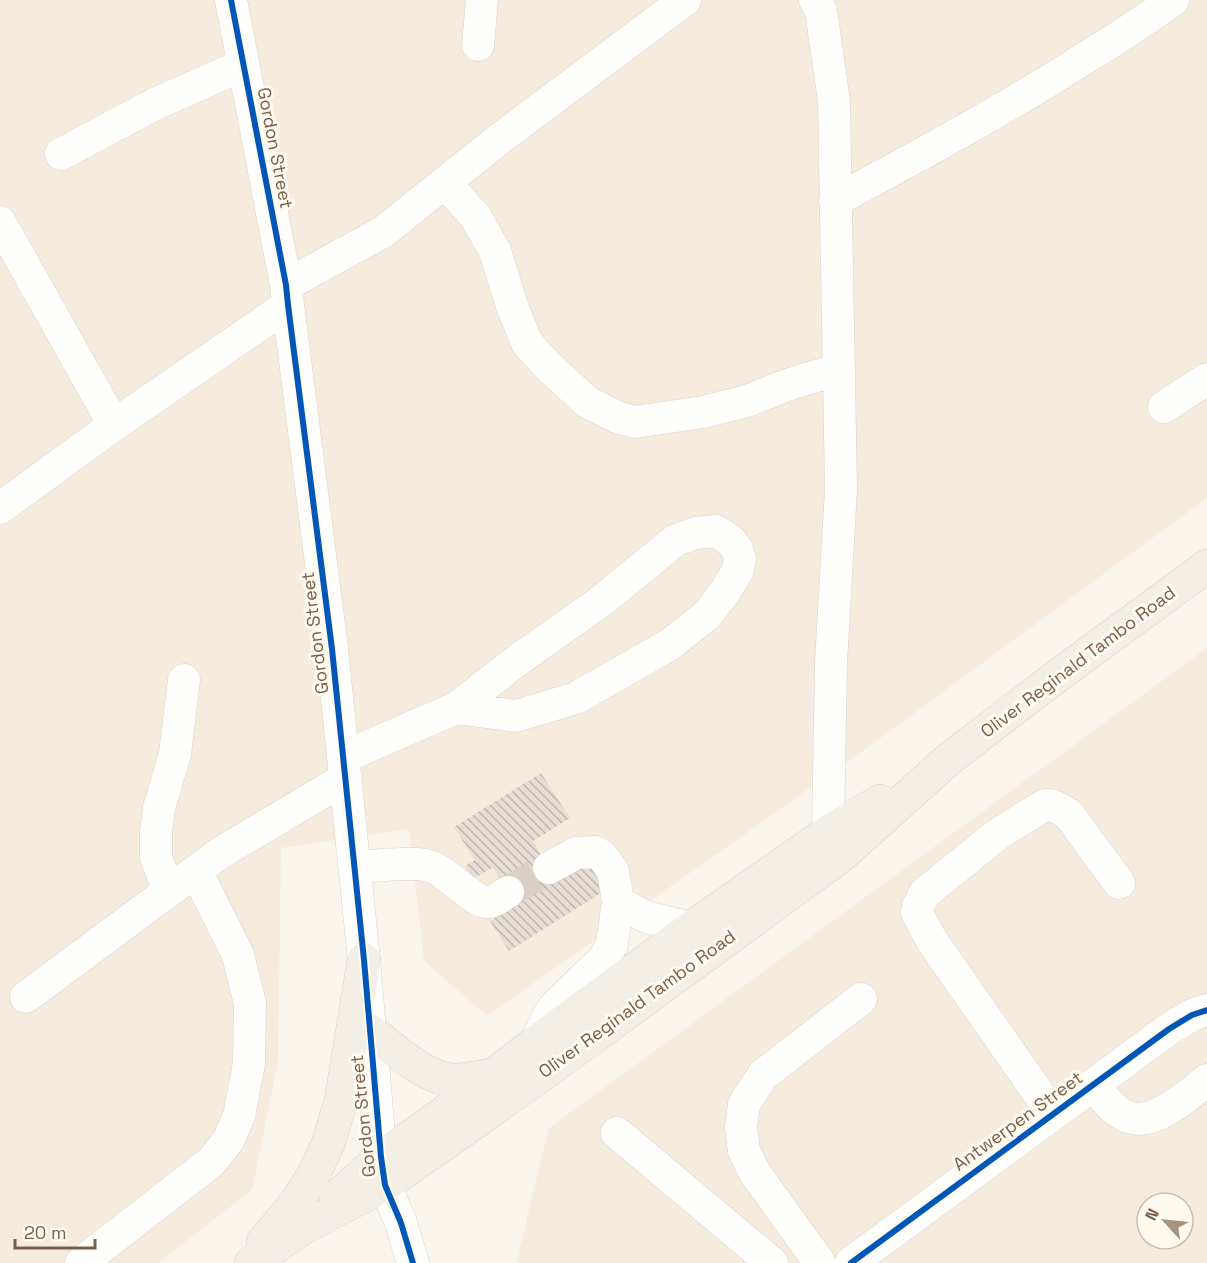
<svg xmlns="http://www.w3.org/2000/svg" width="1207" height="1263" viewBox="0 0 1207 1263" font-family="'Space Grotesk',sans-serif">
  <defs>
    <pattern id="building-back-hatch" width="6" height="6" patternUnits="userSpaceOnUse" patternTransform="scale(1.5)"><rect width="6" height="6" fill="#e6ded4"/><path d="M-1 5l2 2M0 0l6 6M5-1l2 2" fill="none" stroke="#bfb7ae"/></pattern>
  </defs>
  <rect width="100%" height="100%" fill="#f9f5ed"/>
  <path fill="#f5ecdd" fill-rule="evenodd" d="M0,0H1207V498L860,753L487,1016L424,961L409,829L281,848L278,1062L252,1190L158,1263H0Z
    M1207,648V1263H516L549,1128ZM1147,1203H1183V1239H1147Z"/>
  <path fill="url(#building-back-hatch)" d="M541,773L570,818L533,841L549,868L592,855L612,886L509,951L490,921L516,905L493,867L473,879L465,866L475,860L454,827Z"/>
  <g fill="none" stroke-linecap="round" stroke-linejoin="round">
    <path stroke="#dacfc4" stroke-width="32" stroke-dasharray="32 16" stroke-linecap="butt" d="M508,892L549,868"/>
    <g stroke="#d9d2cb" stroke-width="33">
      <path id="minor" d="M231,0L286,285L288,305L332,649L364,960L381,1157L385,1185L401,1223L413,1263
        M815,0L821,11L834,101L841,489L831,663L828,832
        M478,45L482,0
        M61,154L155,104L243,65
        M445,183L475,216L495,251L512,306L527,343L547,365L587,402L619,418L635,422L703,412L747,401L787,385L839,369
        M835,201C920,155 1004,110 1085,58C1115,40 1144,21 1173,0
        M0,222L114,425
        M286,285L383,232L502,137L685,0
        M1164,407L1207,379
        M0,508L114,425L288,305
        M344,757L456,708L515,662L600,602L676,540L696,533L716,531L730,540L737,549L740,558L738,570L724,593L707,615L669,645L576,698L516,716L456,708
        M355,867C373,866 414,861 430,866C448,872 473,903 488,902C495,902 502,895 508,892
        M169,891L156,858V832L159,808L175,754L184,680
        M618,902L646,917L691,928
        M26,997L220,853L346,778
        M536,1042L548,1016L556,1005L604,959L612,944L618,902L613,871L602,856L595,852L576,853L549,868
        M1093,1085C1103,1096 1113,1112 1128,1117C1153,1127 1189,1095 1207,1080
        M1053,1114L932,941L917,913L918,906L925,893L998,834L1045,805C1055,805 1061,809 1070,816L1119,883
        M617,1133L772,1263
        M81,1263L211,1162L228,1141L239,1116L249,1063L250,1003L238,955L196,871
        M820,1263L755,1173L744,1151L741,1127L744,1104L763,1075L861,999
        M851,1263L1169,1029L1192,1015L1207,1010"/>
    </g>
    <g stroke="#dad1ca" stroke-width="34">
      <path id="major" d="M369,1030C391,1046 426,1080 454,1080C466,1080 480,1077 492,1075
        M336,1198L381,1157L437,1118L536,1042L691,928L828,832L880,801
        M263,1242L295,1204L313,1176L328,1144L341,1101L364,960
        M251,1263L306,1226L385,1185L450,1140L554,1066L841,856L950,758L1056,677L1207,566"/>
    </g>
    <use href="#minor" stroke="#fefefc" stroke-width="32"/>
    <use href="#major" stroke="#f3efe6" stroke-width="33"/>
    <g stroke="#fffaf0" stroke-width="10">
      <path id="cycleway" d="M231,0L286,285L288,305L332,649L364,960L381,1157L385,1185L401,1223L413,1263
        M851,1263L1169,1029L1192,1015L1207,1010"/>
    </g>
    <use href="#cycleway" stroke="#0057b8" stroke-width="6"/>
  </g>
  <g text-anchor="middle" stroke-width="6" stroke-linejoin="round" paint-order="stroke">
    <g font-size="18" fill="#7b5e49" stroke="#fffaf0">
      <text transform="translate(275 148) rotate(79)" y="6">Gordon Street</text>
      <text transform="translate(315 633) rotate(-97)" y="6">Gordon Street</text>
      <text transform="translate(1078 662) rotate(-37)" y="6">Oliver Reginald Tambo Road</text>
      <text transform="translate(637 1004) rotate(-36)" y="6">Oliver Reginald Tambo Road</text>
      <text transform="translate(363 1116) rotate(-96)" y="6">Gordon Street</text>
      <text transform="translate(1018 1121) rotate(-36)" y="6">Antwerpen Street</text>
    </g>
  </g>
  <g transform="translate(1165 1221) rotate(297)"><circle r="28" fill="#fffaf0" stroke="#cabcad" stroke-width="1.5"/>
  <path d="M0-4.5L10 22L0 15L-10 22Z" fill="#a79382"/>
  <text y="-9" font-size="16" font-weight="bold" text-anchor="middle" fill="#7b5e49">N</text>
  </g>
  <path d="M15 1239v9h80v-9" fill="none" stroke="#7b5e49" stroke-width="3"/>
  <text x="24" y="1239" font-size="18" fill="#7b5e49" stroke="#fffaf0" stroke-width="4.5" paint-order="stroke">20 m</text>
</svg>
